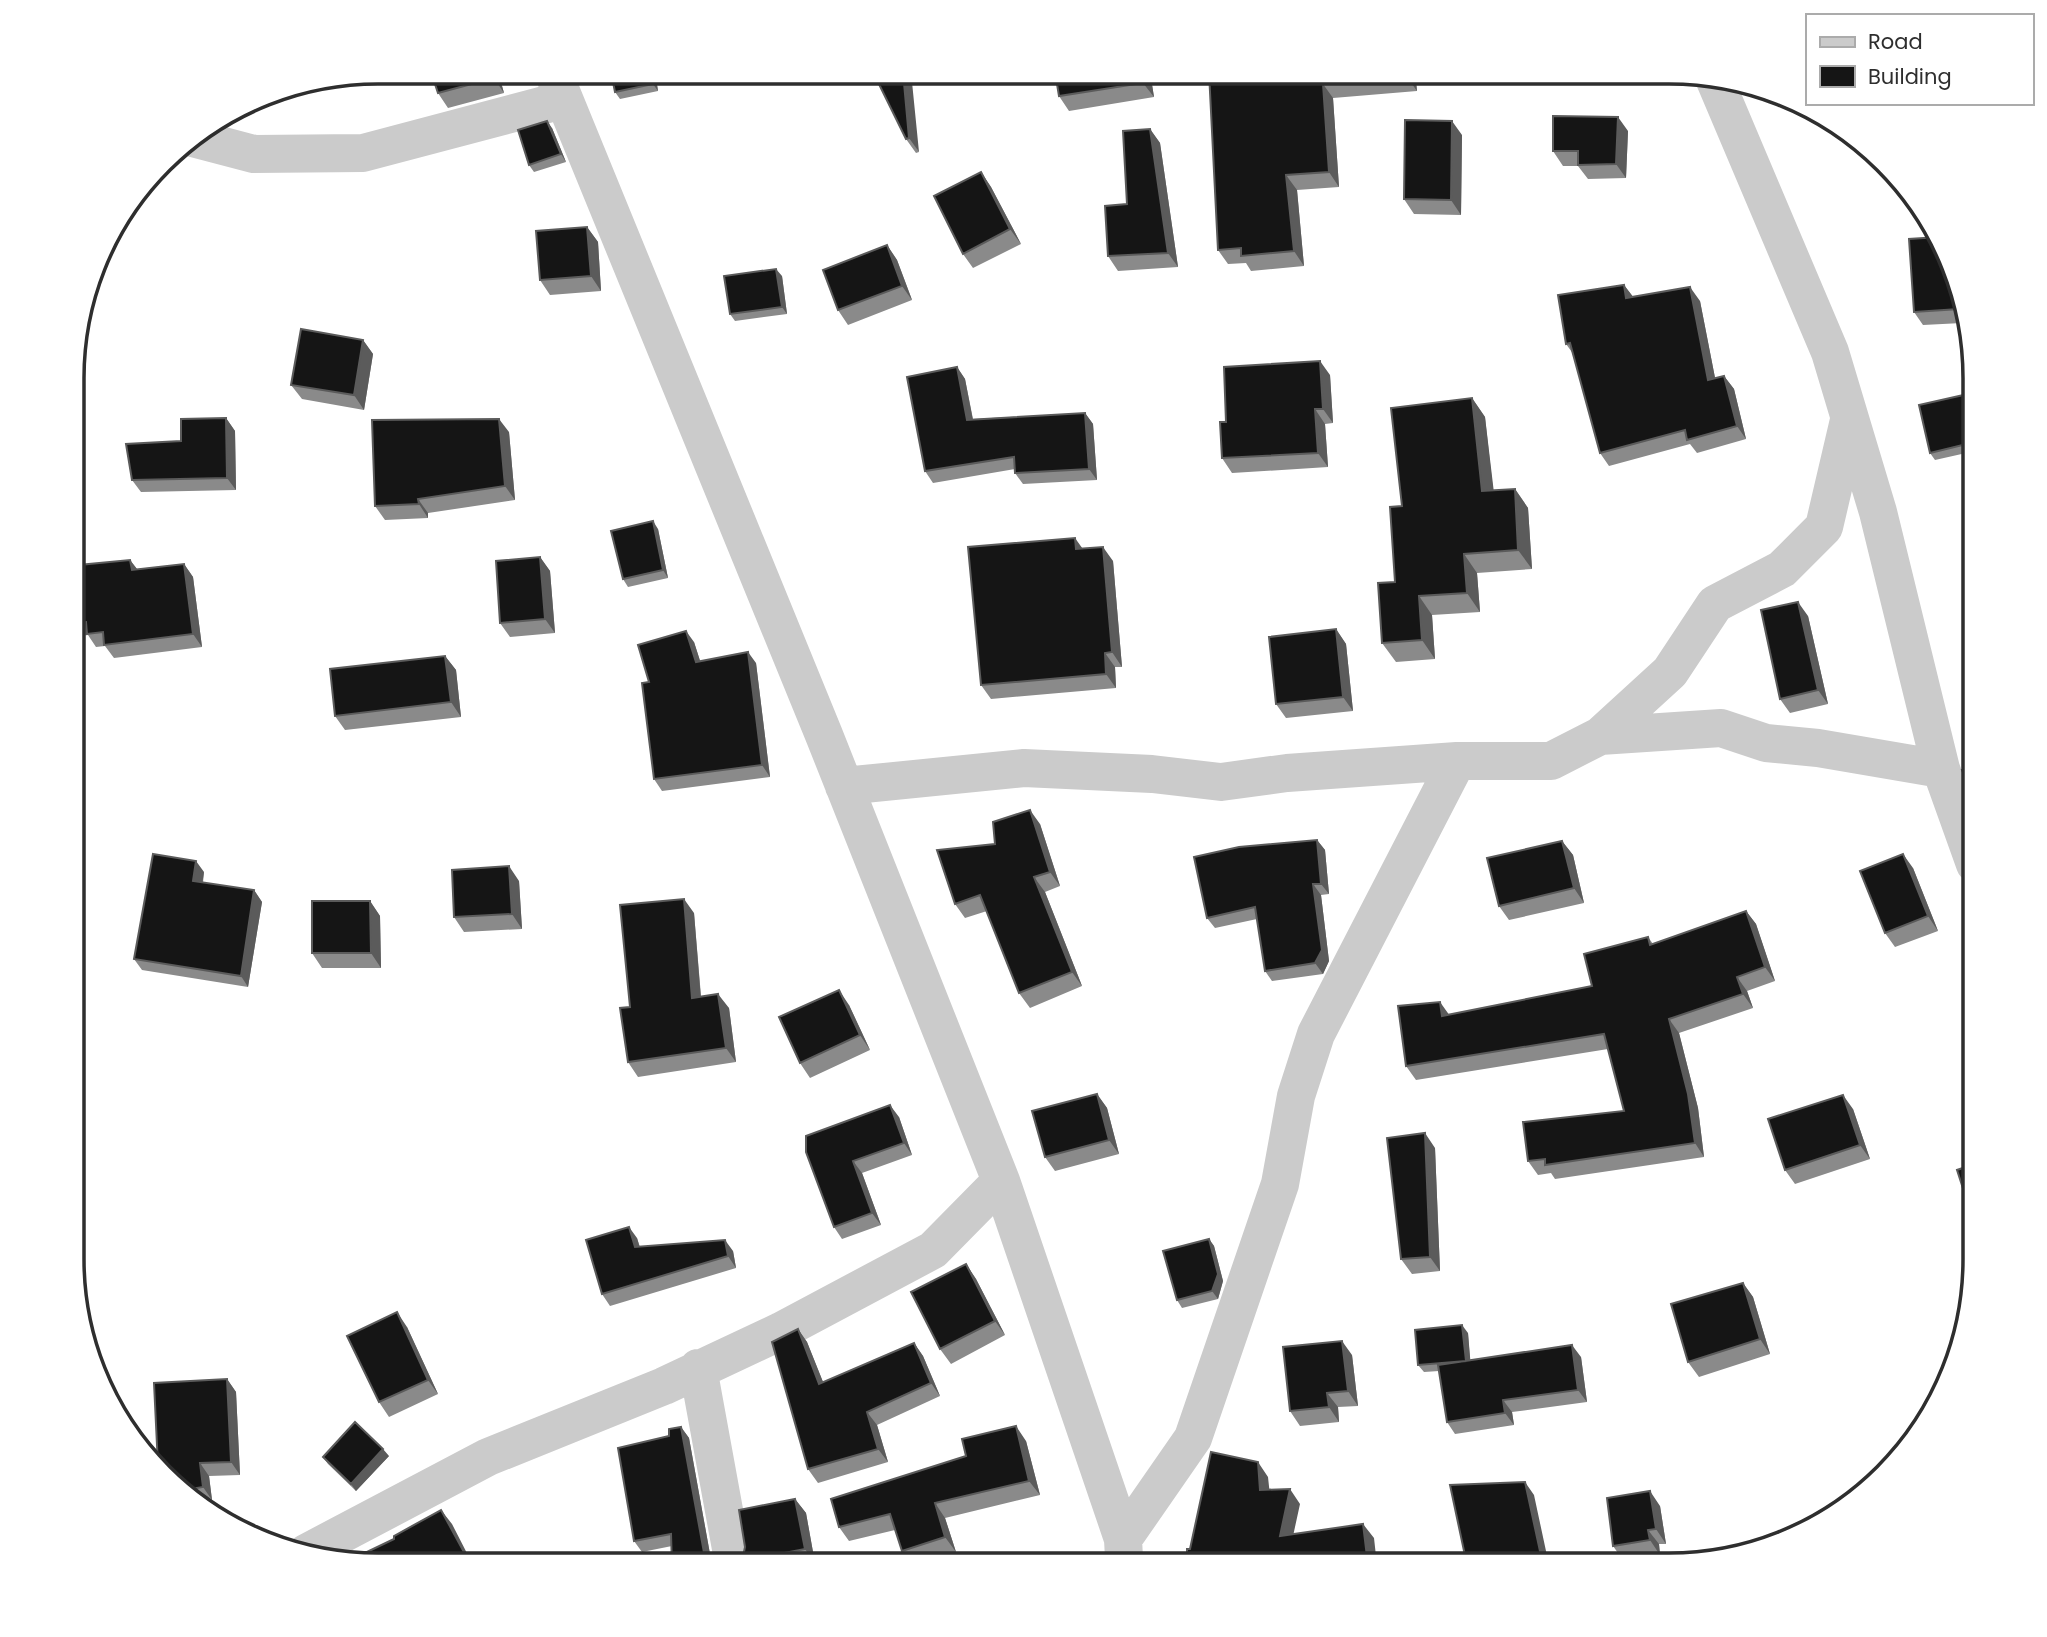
<svg xmlns="http://www.w3.org/2000/svg" width="2047" height="1637" viewBox="0 0 2047 1637" font-family="Poppins,sans-serif">
  <rect width="100%" height="100%" fill="#fff"/>
  <g fill="none" stroke-linecap="round" stroke-linejoin="round">
    <path stroke="#cbcbcb" stroke-width="38" d="M553,72L824,735L1001,1181L1123,1539
      M1714,78L1830,352L1878,512L1941,769L1975,864
      M193,138L254,154L363,153L563,100
      M1600,736L1670,672L1715,604L1782,569L1824,527L1849,420
      M844,786L1024,768L1152,774L1221,782L1287,773L1457,761H1551L1600,736L1721,728L1766,743L1818,748L1941,769
      M698,1368L734,1565
      M306,1553L488,1457L664,1386L781,1331L933,1250L1001,1181
      M1124,1558L1123,1539L1193,1438L1280,1184L1296,1096L1316,1034L1457,761"/>
  </g>
  <path fill="#8a8a8a" d="M498,72L504,93L448,108L438,93Z
    M655,72L658,91L620,99L615,92Z
    M873,72L919,152L916,153L906,139Z
    M1150,72L1154,97L1069,111L1059,96Z
    M1209,72H1415L1417,91L1333,98L1339,187L1297,190L1304,266L1251,271L1246,263L1228,264L1218,250Z
    M320,81V84L294,86Z
    M552,128L566,162L534,172L529,165Z
    M1150,129L1160,143L1178,267L1118,271L1108,256L1127,204Z
    M1628,131L1626,178L1588,179L1578,166H1563L1553,151Z
    M1462,135L1461,215L1414,214L1404,199Z
    M981,172L991,187L1021,244L973,268L963,254Z
    M587,227L598,242L601,291L550,295L540,280Z
    M1944,243L1962,323L1923,325L1914,312Z
    M887,245L897,260L912,300L848,325L838,310Z
    M782,276L787,314L735,321L730,314Z
    M1624,285L1633,297L1700,301L1715,378L1724,376L1734,389L1746,439L1697,453L1690,444L1609,466L1600,453L1574,355L1566,344Z
    M363,340L373,354L364,410L302,399L291,385Z
    M957,367L965,379L973,419L1085,413L1093,424L1097,480L1023,484L1015,473V469L933,483L925,471Z
    M1330,375L1333,423L1325,424L1328,467L1232,473L1222,458L1226,422Z
    M1968,394L1973,401L1975,411V451L1935,460L1930,453Z
    M1472,398L1485,417L1493,490L1515,489L1528,508L1532,569L1477,573L1480,612L1432,615L1435,659L1396,662L1382,643L1395,582L1402,506Z
    M226,418L235,431L236,490L141,492L132,480L181,441Z
    M509,432L515,500L428,513V518L385,520L375,506Z
    M658,529L668,578L628,587L623,579Z
    M1083,549L1113,561L1122,667H1115L1116,688L991,699L981,685Z
    M540,557L550,571L555,633L510,637L500,623Z
    M130,560L137,569L184,564L193,577L202,647L114,658L105,646L96,647L88,635L74,637V572Z
    M1808,616L1828,704L1790,713L1780,699Z
    M1336,629L1346,644L1353,711L1286,718L1276,704Z
    M694,642L700,661L756,663L770,777L662,791L654,779L649,682Z
    M445,656L456,670L461,717L345,730L335,716Z
    M1040,824L1060,886L1045,892L1082,986L1030,1008L1019,993L987,911L965,918L955,904L995,844Z
    M1317,840L1325,850L1329,894L1321,895L1329,961L1323,974L1272,981L1265,971L1257,919L1215,928L1207,918Z
    M1562,841L1573,855L1584,903L1509,920L1499,906Z
    M1913,868L1938,931L1895,947L1885,933Z
    M204,872L203,883L254,890L262,902L248,987L142,970L134,959Z
    M519,881L522,929L464,932L454,917Z
    M370,901L380,916L381,968H322L312,953Z
    M1746,911L1756,924L1775,981L1747,991L1753,1008L1679,1033L1698,1108L1704,1157L1555,1179L1551,1173L1538,1175L1528,1161L1624,1111L1608,1049L1416,1080L1406,1066L1449,1015L1592,986L1648,937L1653,944Z
    M694,913L701,996L729,1008L736,1062L638,1077L628,1062L630,1007Z
    M849,1005L870,1050L810,1078L800,1063Z
    M1097,1094L1107,1108L1119,1154L1055,1171L1045,1157Z
    M1853,1109L1870,1159L1795,1184L1785,1170Z
    M899,1117L912,1155L862,1173L881,1225L842,1239L834,1227L806,1152Z
    M1435,1148L1440,1271L1412,1274L1401,1259Z
    M637,1238L640,1247L733,1251L736,1268L610,1306L602,1294Z
    M1209,1239L1214,1246L1223,1281L1218,1299L1182,1308L1177,1300Z
    M966,1264L976,1279L1005,1335L951,1364L940,1349Z
    M1743,1283L1753,1297L1770,1354L1699,1377L1688,1362Z
    M407,1327L438,1394L389,1417L379,1402Z
    M798,1329L807,1342L823,1382L914,1343L923,1356L940,1396L877,1425L888,1462L818,1483L808,1469Z
    M1468,1333L1470,1360L1581,1357L1587,1402L1512,1412L1514,1425L1455,1434L1447,1422L1439,1371L1424,1372L1418,1365Z
    M1352,1355L1358,1406L1338,1407L1339,1422L1300,1426L1290,1411Z
    M227,1379L236,1392L240,1475L209,1476L212,1500L197,1502L176,1489Z
    M681,1427L689,1438L712,1565H672V1546L642,1552L634,1541L669,1436Z
    M1026,1441L1040,1495L945,1518L956,1552L912,1565L902,1551L895,1530L849,1541L839,1527Z
    M389,1456L356,1491L328,1464L323,1457Z
    M795,1499L806,1513L815,1563L808,1565H745L742,1561L745,1547Z
    M1660,1506L1666,1544H1659L1660,1555L1623,1560L1613,1546Z"/>
  <path fill="#5b5b5b" d="M492,72H498L504,93L494,78Z
    M651,72H655L658,91L653,84Z
    M903,72H911L919,152L909,138Z
    M1142,72H1150L1154,97L1143,83Z
    M1406,72H1415L1417,91L1407,77Z
    M1323,84L1333,98L1339,187L1329,172Z
    M1618,117L1628,131L1626,178L1616,164Z
    M547,121L552,128L566,162L561,154Z
    M1452,121L1462,135L1461,215L1451,200Z
    M1150,129L1160,143L1178,267L1168,253Z
    M981,172L991,187L1021,244L1010,229Z
    M1286,175L1297,190L1304,266L1294,251Z
    M587,227L598,242L601,291L591,276Z
    M887,245L897,260L912,300L902,286Z
    M776,269L782,276L787,314L782,307Z
    M1624,285L1634,298H1626Z
    M1690,287L1700,301L1718,393L1708,380Z
    M363,340L373,354L364,410L354,395Z
    M1320,361L1330,375L1333,423L1323,409Z
    M957,367L965,379L975,431L967,420Z
    M1724,376L1734,389L1746,439L1737,426Z
    M1968,394L1973,401L1975,411V426Z
    M1472,398L1485,417L1496,510L1482,491Z
    M1315,409L1325,424L1328,467L1318,453Z
    M1085,413L1093,424L1097,480L1089,469Z
    M226,418L235,431L236,490L227,478Z
    M499,419L509,432L515,500L505,486Z
    M1515,489L1528,508L1532,569L1518,550Z
    M418,499L428,513V518L419,504Z
    M653,521L658,529L668,578L663,570Z
    M1075,538L1085,552L1076,549Z
    M1103,547L1113,561L1122,667L1112,652Z
    M1464,554L1477,573L1480,612L1467,593Z
    M540,557L550,571L555,633L545,619Z
    M130,560L140,573L132,570Z
    M184,564L193,577L202,647L193,634Z
    M1419,596L1432,615L1435,659L1422,640Z
    M1798,602L1808,616L1828,704L1818,690Z
    M1336,629L1346,644L1353,711L1343,697Z
    M686,631L694,642L704,673L696,662Z
    M748,652L756,663L770,777L762,765Z
    M1105,653L1115,667L1116,688L1106,674Z
    M445,656L456,670L461,717L451,702Z
    M1030,810L1040,824L1060,886L1050,872Z
    M1317,840L1325,850L1329,894L1321,884Z
    M1562,841L1573,855L1584,903L1574,888Z
    M1903,854L1913,868L1938,931L1928,916Z
    M196,861L204,872L201,892L193,881Z
    M509,866L519,881L522,929L512,914Z
    M1034,877L1045,892L1082,986L1072,972Z
    M1313,884L1321,895L1329,961L1323,974L1315,963Z
    M254,890L262,902L248,987L241,976Z
    M684,899L694,913L702,1012L692,998Z
    M370,901L380,916L381,968L371,953Z
    M1746,911L1756,924L1775,981L1765,967Z
    M1737,977L1747,991L1753,1008L1743,994Z
    M839,990L849,1005L870,1050L860,1035Z
    M718,994L729,1008L736,1062L726,1048Z
    M1440,1002L1450,1016H1442Z
    M1669,1019L1679,1033L1698,1108L1704,1157L1695,1143Z
    M1097,1094L1107,1108L1119,1154L1109,1140Z
    M1843,1095L1853,1109L1870,1159L1860,1145Z
    M890,1105L899,1117L912,1155L904,1143Z
    M1425,1133L1435,1148L1440,1271L1430,1257Z
    M853,1161L862,1173L881,1225L872,1213Z
    M629,1227L637,1238L643,1259L635,1247Z
    M1209,1239L1214,1246L1223,1281L1218,1299L1212,1291Z
    M725,1240L733,1251L736,1268L728,1256Z
    M966,1264L976,1279L1005,1335L995,1321Z
    M1743,1283L1753,1297L1770,1354L1760,1339Z
    M397,1312L407,1327L438,1394L428,1380Z
    M1462,1325L1468,1333L1471,1368L1466,1361Z
    M798,1329L807,1342L829,1397L819,1384Z
    M1342,1341L1352,1355L1358,1406L1348,1391Z
    M914,1343L923,1356L940,1396L931,1383Z
    M1572,1345L1581,1357L1587,1402L1578,1390Z
    M227,1379L236,1392L240,1475L231,1462Z
    M1327,1393L1338,1407L1339,1422L1329,1407Z
    M1503,1400L1512,1412L1514,1425L1505,1413Z
    M867,1412L877,1425L888,1462L878,1449Z
    M1016,1426L1026,1441L1040,1495L1029,1481Z
    M681,1427L689,1438L712,1565H710L705,1558Z
    M383,1449L389,1456L356,1491L351,1484Z
    M1258,1462L1268,1477L1271,1505L1260,1490Z
    M200,1463L209,1476L212,1500L203,1487Z
    M1525,1482L1534,1495L1549,1565H1543Z
    M1290,1489L1300,1504L1290,1550L1280,1536Z
    M1650,1491L1660,1506L1666,1544L1656,1529Z
    M795,1499L806,1513L815,1563L805,1549Z
    M935,1503L945,1518L956,1552L945,1537Z
    M441,1510L452,1524L473,1565H471Z
    M1363,1524L1374,1538L1377,1565H1368Z
    M1648,1530L1659,1544L1660,1555L1650,1540Z"/>
  <path fill="#151515" stroke="#5b5b5b" stroke-width="2" d="M431,72H492L494,78L438,93Z
    M611,72H651L653,84L615,92Z
    M873,72H903L909,138L906,139Z
    M1055,72H1142L1143,83L1059,96Z
    M1209,72H1406L1407,77L1323,84L1329,172L1286,175L1294,251L1241,256V248L1218,250Z
    M1553,116L1618,117L1616,164L1578,165V151H1553Z
    M1405,120L1452,121L1451,200L1404,199Z
    M547,121L561,154L529,165L518,130Z
    M1150,129L1168,253L1108,256L1105,206L1127,204L1123,131Z
    M981,172L1010,229L963,254L934,196Z
    M587,227L591,276L540,280L536,231Z
    M1939,237L1944,243L1959,309L1914,312L1909,239Z
    M887,245L902,286L838,310L823,270Z
    M776,269L782,307L730,314L724,276Z
    M1624,285L1626,298L1690,287L1708,380L1724,376L1737,426L1687,440L1685,430L1600,453L1570,343L1566,344L1558,295Z
    M301,329L363,340L354,395L291,385Z
    M1320,361L1323,409H1315L1318,453L1222,458L1220,422H1226L1224,367Z
    M957,367L967,420L1085,413L1089,469L1015,473L1014,457L925,471L907,377Z
    M1968,394L1975,426V442L1930,453L1919,405Z
    M1472,398L1482,491L1515,489L1518,550L1464,554L1467,593L1419,596L1422,640L1382,643L1378,583L1395,582L1390,507L1402,506L1391,408Z
    M226,418L227,478L132,480L126,444L181,441V419Z
    M499,419L505,486L418,499L419,504L375,506L372,420Z
    M653,521L663,570L623,579L611,531Z
    M1075,538L1076,549L1103,547L1112,652L1105,653L1106,674L981,685L968,547Z
    M540,557L545,619L500,623L496,561Z
    M130,560L132,570L184,564L193,634L104,645L103,632L87,634L86,622L74,623V572L80,571L79,565Z
    M1798,602L1818,690L1780,699L1761,610Z
    M1336,629L1343,697L1276,704L1269,637Z
    M686,631L696,662L748,652L762,765L654,779L642,683L649,682L638,645Z
    M445,656L451,702L335,716L330,669Z
    M1967,659H1975V738H1974Z
    M1975,767V805L1962,770Z
    M1030,810L1050,872L1034,877L1072,972L1019,993L980,895L955,904L937,850L995,844L993,822Z
    M1317,840L1321,884H1313L1322,950L1315,963L1265,971L1255,907L1207,918L1194,857L1239,847Z
    M1562,841L1574,888L1499,906L1487,858Z
    M153,854L196,861L193,881L254,890L241,976L134,959Z
    M1903,854L1928,916L1885,933L1860,871Z
    M509,866L512,914L454,917L452,870Z
    M684,899L692,998L718,994L726,1048L628,1062L620,1008L630,1007L620,905Z
    M312,901H370L371,953H312Z
    M1746,911L1765,967L1737,977L1743,994L1669,1019L1688,1094L1695,1143L1545,1165V1159L1528,1161L1523,1122L1624,1111L1604,1034L1406,1066L1398,1006L1440,1002L1442,1016L1592,986L1584,954L1648,937L1650,945Z
    M839,990L860,1035L800,1063L779,1017Z
    M1097,1094L1109,1140L1045,1157L1032,1111Z
    M1843,1095L1860,1145L1785,1170L1768,1119Z
    M890,1105L904,1143L853,1161L872,1213L834,1227L806,1152V1136Z
    M1425,1133L1430,1257L1401,1259L1387,1138Z
    M1975,1164V1212L1971,1213L1957,1170Z
    M629,1227L635,1247L725,1240L728,1256L602,1294L586,1240Z
    M1209,1239L1218,1274L1212,1291L1177,1300L1163,1251Z
    M966,1264L995,1321L940,1349L911,1292Z
    M1743,1283L1760,1339L1688,1362L1671,1304Z
    M397,1312L428,1380L379,1402L347,1336Z
    M1462,1325L1466,1361L1418,1365L1415,1330Z
    M798,1329L819,1384L914,1343L931,1383L867,1412L878,1449L808,1469L772,1342Z
    M1342,1341L1348,1391L1327,1393L1329,1407L1290,1411L1283,1347Z
    M1572,1345L1578,1390L1503,1400L1505,1413L1447,1422L1438,1365Z
    M227,1379L231,1462L200,1463L203,1487L179,1491L176,1489L158,1466L154,1383Z
    M355,1422L383,1449L351,1484L323,1457Z
    M1016,1426L1029,1481L935,1503L945,1537L902,1551L890,1514L839,1527L831,1499L966,1456L962,1439Z
    M681,1427L705,1558L710,1565H672L671,1534L634,1541L618,1448L669,1436V1429Z
    M1915,1436L1910,1443L1909,1437Z
    M1211,1452L1258,1462L1260,1490L1290,1489L1280,1536L1363,1524L1368,1565H1187V1549H1190Z
    M1525,1482L1543,1565H1467L1450,1485Z
    M1650,1491L1656,1529L1648,1530L1650,1540L1613,1546L1607,1498Z
    M795,1499L805,1549L742,1561L745,1547L739,1510Z
    M441,1510L471,1565H358L346,1562L394,1539V1536Z
    M1039,1559L1041,1565H1021Z"/>
  <path d="M0 0H2047V1637H0ZM378 84H1669A294 294 0 0 1 1963 378V1259A294 294 0 0 1 1669 1553H378A294 294 0 0 1 84 1259V378A294 294 0 0 1 378 84Z" fill="#fff" fill-rule="evenodd"/>
  <path fill="none" stroke="#2e2e2e" stroke-width="3.5" d="M378 84H1669A294 294 0 0 1 1963 378V1259A294 294 0 0 1 1669 1553H378A294 294 0 0 1 84 1259V378A294 294 0 0 1 378 84Z"/>
  <rect x="1806" y="14" width="228" height="91" fill="#ffffff" stroke="#ababab" stroke-width="2"/>
  <rect x="1820" y="37" width="35" height="10" fill="#cbcbcb" stroke="#ababab" stroke-width="2"/>
  <text x="1868" y="49" font-size="21" fill="#2e2e2e">Road</text>
  <rect x="1820" y="66" width="35" height="21" fill="#151515" stroke="#ababab" stroke-width="2"/>
  <text x="1868" y="84" font-size="21" fill="#2e2e2e">Building</text>
</svg>
